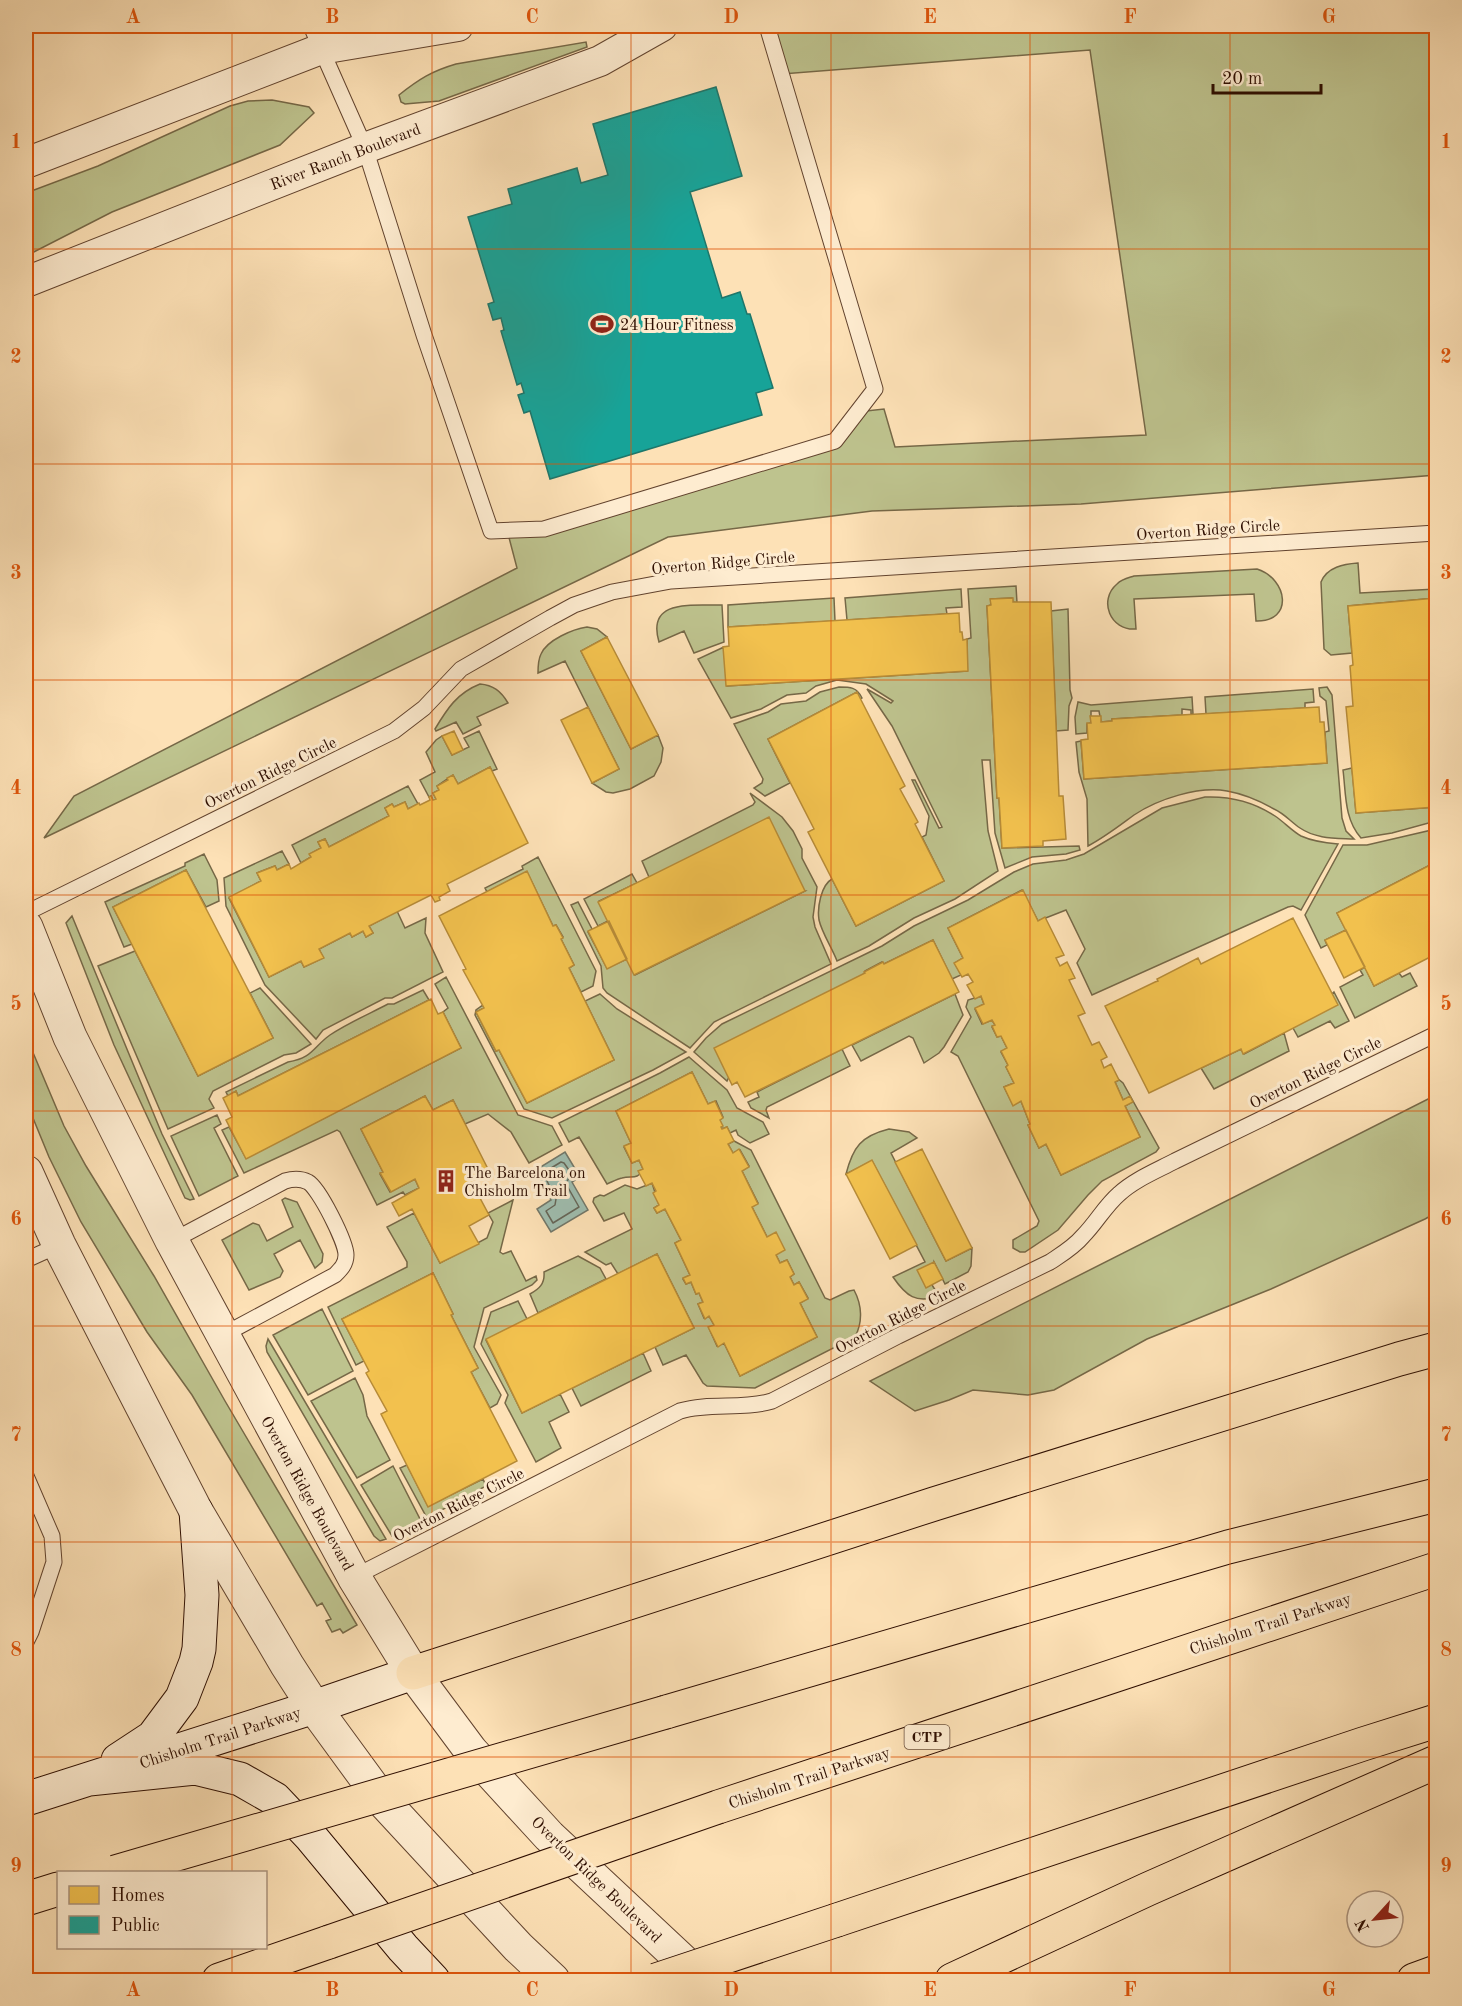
<svg xmlns="http://www.w3.org/2000/svg" width="1462" height="2006" viewBox="0 0 1462 2006" font-family="'Old Standard TT',serif">
  <rect width="100%" height="100%" fill="#fde1b6"/>
  <filter id="stains"><feTurbulence type="fractalNoise" baseFrequency=".00333" numOctaves="4"/><feColorMatrix values="0 0 0 0 .2 0 0 0 0 .09 0 0 0 0 .02 0 0 0 .5 -.17"/></filter>
  <radialGradient id="worn" r=".72"><stop offset=".6" stop-color="#630" stop-opacity="0"/><stop offset="1" stop-color="#630" stop-opacity=".3"/></radialGradient>
  <path fill="#bec38e" stroke="#766847" stroke-width="1.5" d="M767,26H1436V475L1081,504L872,511L668,537L44,838L74,796L517,568L507,530L544,529L835,441L857,412L884,409L895,447L1146,435L1090,50L782,74Z
    M586,42L587,47L439,101L405,104L401,102L399,95C419,79 432,71 456,64Z
    M272,100L309,107L314,113L280,145L112,212L26,256V193L98,166L230,106L248,101Z
    M1358,563L1360,593L1436,589V598L1348,606L1352,653L1331,655L1324,649L1321,582C1327,567 1344,564 1358,563Z
    M1257,569C1288,579 1294,622 1256,621L1254,594L1134,599L1136,629C1110,631 1098,600 1117,584C1122,579 1128,578 1134,576Z
    M1016,586L1017,603L1013,602L1012,598L991,599V605L987,606L997,798H999L1002,848L1079,846L1080,850L1066,854L1032,857L1005,868L995,833L990,760H982L988,831L998,871L955,899L914,918L869,946L837,961C832,948 822,933 819,920C817,908 821,885 832,879L856,926L944,881L922,837L926,835L929,816L912,780H915L939,828L942,827L892,726L867,689L891,703L893,701L866,684L837,680L816,686L806,693L787,695L761,709L731,718L698,659L724,647L727,686L967,671V639L971,638L968,589Z
    M961,589L962,607L946,608L947,614L847,620L845,598Z
    M834,598L835,621L728,627V605Z
    M722,605L724,642L694,653L684,631L659,642C646,598 693,606 722,605Z
    M1068,609L1070,690L1072,698L1069,706L1068,730L1056,731L1051,611Z
    M587,627L597,629L607,637L581,651L631,749L658,735L663,748L661,762L654,776L630,789L613,793L606,792L592,783L619,769L565,661L538,673C538,667 538,660 541,654C547,640 573,629 587,627Z
    M480,684C493,685 501,691 508,703L477,717L481,725L463,734L456,722L436,731L435,729C447,709 457,693 480,684Z
    M839,687C850,687 857,687 862,698L860,699L857,692L768,739L790,783L765,796L754,788L762,783L763,779L734,724L768,712L781,704L806,701L820,692Z
    M1327,687L1332,695L1342,818L1346,831L1354,839C1335,838 1316,839 1300,828C1291,822 1285,814 1274,809C1260,801 1244,794 1227,791C1198,786 1158,799 1134,815C1119,826 1105,837 1088,846L1087,799L1079,772L1076,742L1081,741L1084,779L1327,763L1325,732L1329,731L1326,701L1320,696L1319,688Z
    M1313,689L1314,702L1305,703V708L1206,714L1205,697Z
    M1192,697L1193,714H1191V710L1182,709V715L1112,719V721L1101,722L1099,711H1091V723L1087,724V733L1076,734L1075,717L1078,702L1091,705Z
    M479,731L497,769L492,771L490,767L458,784L453,775L437,786L439,790L433,793L436,799L433,800L431,796L429,797L420,780L435,772L426,752L436,740L442,736L452,755L469,747L464,738Z
    M1352,768L1356,813L1436,807V821L1392,833L1361,838C1344,819 1346,793 1343,770Z
    M408,786L418,804L408,809L405,802L394,807L392,804L385,808L389,816L329,847L325,839L318,842L321,848L310,854L311,857L301,863L292,845Z
    M750,793L782,817L793,831L802,849V858L817,887L813,917L815,927L831,964L714,1022L690,1048L607,993L603,988L601,966L571,905L578,902L592,929L588,932L607,968L627,959L635,975L805,891L649,877L642,861L753,805L755,802Z
    M1205,797C1230,796 1254,802 1275,816C1284,822 1292,831 1301,836C1312,841 1326,843 1338,844L1301,910L1293,906L1288,907L1092,995L1077,963L1085,949L1066,910L1038,921L1022,890L948,928L963,958L955,963L961,975L952,979L933,940L884,964L882,962L865,971V973L729,1077L727,1081L694,1052L706,1038L722,1024L882,946L914,926L968,900L1014,872L1033,864L1066,860L1084,854L1162,808Z
    M1436,829V862L1337,913L1346,930L1325,940L1327,945L1321,948L1305,915L1343,845H1367Z
    M282,851L289,864L277,870L275,866L257,873L261,881L229,898L269,977L301,961L304,967L323,958L319,949L350,933L352,937L363,931L366,937L373,933L369,926L397,911L405,928L426,918L425,933L443,972L392,998H385L323,1030L316,1039L265,985L226,906L224,878Z
    M204,854L217,880L219,901L206,907L186,870L113,907L132,944L124,947L105,902L185,866V863Z
    M538,857L596,971L593,986L581,992L569,968L574,965L561,939L563,937L556,925L553,926L527,872L487,892L485,888L523,869L522,866Z
    M632,874L637,883L599,901L608,921L598,926L584,899Z
    M72,916L162,1134L194,1199L190,1200L185,1198L114,1045L66,923Z
    M135,951L198,1076L273,1038L250,993L260,988L311,1044L296,1053L284,1055L213,1091L209,1099L214,1108L168,1129L98,966Z
    M1365,967L1374,986L1399,973L1402,977L1410,973L1417,986L1355,1018L1340,987L1363,975L1360,970Z
    M446,977L518,1115L552,1126L562,1145L529,1163L511,1132L488,1114L465,1124L453,1100L433,1110L425,1096L361,1129L383,1172L380,1174L390,1192L415,1179L419,1188L405,1195L403,1192L377,1205L340,1132L337,1130L244,1173L222,1130L229,1127L246,1158L461,1048L443,1012L448,1008L435,984Z
    M423,990L429,1000L238,1096L236,1091L228,1096L226,1092L288,1062C313,1058 313,1047 330,1035C348,1023 369,1014 388,1004H394Z
    M1334,992L1349,1021L1335,1028L1330,1021L1298,1037L1293,1028Z
    M600,994L617,1009L686,1052L653,1070L552,1118L524,1109L475,1015L476,1010L483,1005L484,1008L476,1012L496,1051L499,1050L527,1103L614,1060L585,1001Z
    M955,994L963,1015L944,1047L939,1053L924,1063L913,1038L909,1036L861,1061L852,1045Z
    M981,996L984,1004L975,1009L982,1024L992,1020L995,1025L992,1027L997,1037L1001,1036L1007,1048L1001,1052L1008,1065L1006,1067L1014,1083L1004,1087L1013,1105L1021,1101L1030,1124L1028,1125L1039,1148L1046,1144L1061,1175L1140,1137L1125,1106L1132,1102L1130,1097L1123,1100L1115,1082L1119,1080L1117,1078L1123,1083L1159,1148L1156,1152L1102,1181L1088,1195L1058,1230L1025,1252H1020L1013,1248V1240L1037,1226L1039,1221L958,1056L951,1052L971,1017L966,1007L968,1000Z
    M1284,1033L1289,1051L1214,1089L1201,1068L1241,1049L1244,1054Z
    M26,1036L64,1126L86,1166L154,1276L225,1401L357,1625L343,1633L340,1629L332,1632L326,1621L331,1619L322,1603L317,1606L192,1395L147,1332L81,1222L49,1157L26,1101Z
    M842,1049L850,1066L767,1107L766,1110L769,1118L751,1108L748,1102L759,1097L757,1092Z
    M689,1057L727,1090L737,1108L763,1122L769,1134L750,1143L738,1135L736,1130L730,1133L727,1127L722,1129L720,1120L723,1117L716,1101L708,1104L692,1072L616,1111L631,1143L624,1147L632,1163L639,1160L643,1169C637,1181 632,1175 622,1178C617,1179 612,1182 607,1184L579,1137L569,1142L559,1123L660,1073Z
    M1436,1095V1213L1425,1219L1271,1289L1147,1339L1054,1390L1028,1395L973,1390L949,1400L915,1411L870,1381Z
    M217,1115L221,1124L214,1128L238,1176L199,1196L171,1136Z
    M889,1129L909,1132L917,1138L891,1153L946,1261L972,1248L971,1266L968,1272L945,1284L934,1262L932,1285L939,1296C916,1304 906,1296 893,1277L925,1262L872,1161L846,1174C853,1147 861,1136 889,1129Z
    M734,1141L751,1150L825,1298L830,1300L849,1291L854,1290C862,1305 863,1322 855,1337L755,1388L707,1386L703,1383L686,1355L663,1365L655,1347L694,1328L657,1254L618,1274L611,1263L606,1265L585,1252L632,1229L624,1213L604,1221L593,1202L594,1198L600,1195L604,1196L625,1185L637,1189L652,1183L659,1205L654,1208L657,1213L665,1209L681,1240L675,1243L690,1275L683,1279L686,1284L691,1282L696,1294L699,1293L703,1302L698,1304L704,1318L709,1316L714,1325L709,1328L717,1346L724,1343L740,1376L817,1337L800,1303L808,1298L799,1282L794,1285L790,1277L794,1274L787,1260L780,1263L752,1207L758,1203L742,1171L749,1166L740,1150L733,1153L728,1144Z
    M285,1198L297,1202L323,1254L322,1262L315,1268L300,1240L274,1254L283,1271L280,1277L249,1290L222,1240L253,1223L259,1225L267,1241L293,1227L282,1200Z
    M513,1200L500,1252L503,1254L511,1251L526,1281L536,1276L537,1280L532,1285L484,1308L474,1347L501,1395L497,1404L490,1408L471,1372L478,1368L451,1315L453,1314L433,1273L342,1319L364,1361L356,1365L328,1307L407,1267V1262L387,1227L414,1213L440,1263L487,1238L493,1222L488,1213Z
    M578,1256L600,1268L606,1279L538,1313L530,1294C539,1289 545,1284 544,1272Z
    M518,1301L527,1319L486,1340L522,1413L560,1394L569,1412L549,1422L561,1448L536,1462L505,1403L508,1395L481,1344L491,1312Z
    M322,1309L353,1371L308,1395L273,1335Z
    M268,1339L386,1539L380,1541L374,1536L267,1352L266,1346Z
    M643,1353L651,1371L581,1406L572,1388Z
    M355,1378L363,1395L367,1416L390,1460L357,1478L311,1401Z
    M407,1465L428,1506L483,1479L486,1486L427,1518L400,1468Z
    M393,1466L421,1521L392,1536L361,1485Z"/>
  <path fill="#9fbdaf" stroke="#727769" stroke-width="1.5" d="M565,1152L580,1177L572,1182L588,1210L551,1232L537,1209L551,1200L534,1171Z"/>
  <path fill="#f2c14e" stroke="#b78b37" stroke-width="1.5" d="M1013,598V602H1051L1059,796H1063L1066,839L1043,841V846L1002,848L999,798H997L987,606L991,605L990,599Z
    M1436,598V807L1356,813L1346,707L1353,706L1350,666L1353,665L1348,606Z
    M959,613L960,632H962L963,640L967,639L968,671L726,686L723,647L729,646L728,627Z
    M607,637L658,735L631,749L581,651Z
    M857,692L905,786L900,789L918,822L915,824L944,881L856,926L808,832L814,829L768,739Z
    M588,707L619,769L592,783L561,720Z
    M1319,707L1320,722H1324L1327,763L1084,779L1081,740L1088,739L1087,723H1091L1090,716H1101V722L1112,721V719Z
    M454,731L463,750L452,755L442,736Z
    M490,767L528,843L447,884L450,891L439,897L440,900L435,902L431,895L369,926L373,933L366,937L363,931L352,937L350,933L319,949L324,958L304,967L301,961L269,977L229,897L261,881L257,873L275,866L277,870L289,864L291,869L311,857L309,854L321,848L318,842L325,839L329,847L389,816L385,808L392,804L394,807L405,802L408,809L419,803L420,805L430,800L429,797L431,796L433,800L436,799L433,793L439,790L437,786L448,780L447,778L453,775L458,784Z
    M769,817L805,891L634,975L598,902Z
    M1436,862V954L1374,986L1337,913Z
    M186,870L273,1038L198,1076L113,907Z
    M527,871L553,926L556,925L563,938L561,939L574,965L569,968L614,1060L527,1103L499,1050L496,1051L476,1012L484,1008L463,970L466,969L439,916Z
    M1023,890L1038,921L1045,917L1064,955L1056,958L1060,966L1067,962L1075,978L1069,980L1085,1013L1078,1016L1092,1045L1099,1042L1107,1057L1101,1060L1104,1068L1111,1064L1119,1080L1115,1082L1123,1100L1130,1096L1133,1102L1125,1106L1140,1137L1061,1175L1046,1144L1039,1148L1028,1125L1030,1124L1021,1101L1013,1106L1004,1087L1014,1083L1006,1067L1008,1065L1001,1051L1007,1048L1001,1036L997,1037L992,1026L995,1025L992,1020L983,1024L975,1008L984,1004L981,996L975,999L967,985L973,982L968,974L962,977L954,963L963,958L948,928Z
    M1293,918L1338,1005L1243,1054L1241,1049L1149,1093L1105,1006L1155,982L1158,981L1157,979L1198,958L1201,964Z
    M609,921L627,959L607,969L588,931Z
    M1346,930L1365,967L1344,978L1325,940Z
    M933,940L959,992L745,1097L737,1082L732,1085L714,1048L865,973L864,972L883,962L884,964Z
    M431,999L438,1014L443,1012L461,1048L246,1159L226,1120L232,1117L223,1098L236,1091L238,1096Z
    M692,1072L708,1104L715,1101L723,1118L720,1120L723,1126L721,1127L722,1129L727,1127L734,1141L728,1144L733,1153L739,1149L749,1167L742,1171L758,1204L752,1207L767,1237L776,1232L785,1250L776,1255L780,1263L787,1260L794,1274L790,1277L794,1285L799,1282L808,1299L800,1303L817,1337L740,1376L724,1343L718,1347L708,1327L714,1325L709,1316L705,1319L698,1304L703,1302L699,1293L696,1294L691,1282L686,1284L683,1278L690,1275L675,1243L681,1240L665,1209L657,1213L654,1208L659,1205L653,1193L656,1191L652,1183L646,1186L638,1171L643,1169L639,1160L632,1163L624,1146L631,1143L616,1111Z
    M425,1096L433,1110L453,1100L490,1173L472,1183L489,1215L469,1226L479,1244L440,1263L412,1209L399,1216L392,1203L419,1188L415,1179L391,1192L380,1173L383,1172L361,1129Z
    M922,1149L972,1248L946,1261L895,1162Z
    M872,1160L917,1245L890,1259L846,1174Z
    M657,1254L694,1328L522,1413L486,1339Z
    M934,1262L943,1279L926,1288L917,1270Z
    M433,1273L453,1314L451,1315L478,1368L471,1372L517,1461L428,1507L381,1414L387,1411L366,1373L369,1371L342,1319Z"/>
  <path fill="#17a398" stroke="#1e766a" stroke-width="1.5" d="M716,87L742,176L690,192L722,298L740,292L747,314H750L773,388L756,393L762,415L550,479L530,411L524,413L518,395L524,393L521,383L517,385L501,331L504,330L501,318L493,320L488,304L494,302L468,217L512,204L508,189L577,168L581,183L608,175L593,124Z"/>
  <g fill="none" stroke-linecap="round" stroke-linejoin="round">
    <path stroke="#666658" stroke-width="1.5" d="M561,1162L564,1163L571,1173L566,1184L579,1207L553,1223L546,1211L555,1205L556,1199L543,1173Z"/>
    <g stroke="#62432e" stroke-width="17">
      <path id="service" d="M311,26L365,148L424,335L491,531L544,529L835,441L875,389L767,26
        M26,913L394,731L424,708L461,669L550,618L574,605L612,592L671,581L1436,533
        M172,1241L285,1181C292,1179 300,1178 308,1182C319,1188 346,1242 346,1255C346,1264 341,1269 335,1275L223,1335
        M26,1260L59,1245
        M26,1476L52,1536L54,1562L31,1632L26,1642
        M354,1577L680,1411C710,1402 742,1410 772,1401L898,1336L1050,1262C1062,1254 1074,1247 1083,1236C1096,1223 1105,1206 1119,1194C1134,1180 1156,1171 1175,1161L1436,1034"/>
    </g>
    <g stroke="#62432e" stroke-width="32">
      <path id="minor" d="M26,163L321,49L458,26
        M26,282L365,148L600,61L662,26"/>
    </g>
    <g stroke="#62432e" stroke-width="35">
      <path id="tertiary" d="M26,927L70,1037L172,1241L354,1577L413,1673L471,1751L549,1836L703,1980
        M26,1172L59,1245L196,1511L287,1665L314,1707L382,1800L518,1947L553,1980"/>
    </g>
    <g stroke="#2e0e00" stroke-width="35">
      <path id="secondary" d="M118,1760L153,1737L182,1698L196,1662L199,1649L202,1595L196,1511
        M89,1779L195,1768L240,1779L275,1799L311,1837L403,1948L433,1980
        M26,1799L314,1707L413,1673"/>
    </g>
    <g stroke="#2e0e00" stroke-width="35">
      <path id="motorway" d="M413,1673L934,1504L1399,1359L1436,1349
        M666,1712L1228,1547L1436,1495
        M718,1807L1436,1569
        M26,1899L58,1889
        M837,1920L1363,1744L1436,1721
        M219,1980L329,1942
        M952,1980L1148,1889L1436,1762
        M1414,1980L1436,1972"/>
    </g>
    <use href="#service" stroke="#feecd0" stroke-width="15"/>
    <use href="#minor" stroke="#feecd0" stroke-width="30"/>
    <use href="#tertiary" stroke="#feecd0" stroke-width="33"/>
    <use href="#secondary" stroke="#feecd0" stroke-width="33"/>
    <use href="#motorway" stroke="#fde1b6" stroke-width="33"/>
    <g stroke="#2e0e00" stroke-width="35" stroke-linecap="butt">
      <path id="motorway-bridge" d="M115,1872L666,1712
        M329,1942L718,1807
        M656,1980L837,1920"/>
    </g>
    <use href="#motorway-bridge" stroke="#fde1b6" stroke-width="33"/>
  </g>
  <path fill="none" stroke="#df550b" stroke-width="1.5" stroke-opacity="0.55" d="M232,26V1872M432,26V1980M631,26V1980M831,26V1980M1030,26V1980M1230,26V1980M26,249H1436M26,464H1436M26,680H1436M26,895H1436M26,1111H1436M26,1326H1436M26,1542H1436M26,1757H1436M232,1948V1980"/>
  <defs>
    <g id="stadium-bare" transform="scale(1.8)"><path d="M0-5a6.5 5 0 1 0 0 10a6.5 5 0 1 0 0-10ZM-3.5-1.8h7v3.6h-7Z" fill="#8f2418" stroke="#feecd0" stroke-width="2.5" paint-order="stroke"/></g>
    <g id="building-bare" transform="scale(1.8)"><path d="M-4-6H4V6H1V3H-1V6H-4ZM-2.5-4.3h1.7v1.8h-1.7ZM.8-4.3h1.7v1.8H.8ZM-2.5-1h1.7V.8h-1.7ZM.8-1h1.7V.8H.8Z" fill="#8f2418" stroke="#feecd0" stroke-width="2.5" paint-order="stroke"/></g>
  </defs>
  <g fill-rule="evenodd">
    <use href="#stadium-bare" x="602" y="324"/>
    <use href="#building-bare" x="446" y="1181"/>
  </g>
  <g text-anchor="middle" stroke-width="6" stroke-linejoin="round" paint-order="stroke">
    <rect fill="#feecd0" stroke="#6c513e" stroke-width="1.5" x="904.5" y="1725" width="45" height="24" rx="4.5"/>
    <g font-size="15" font-weight="bold" fill="#2e0e00">
      <text x="927" y="1742">CTP</text>
    </g>
    <g font-size="16" fill="#2e0e00" stroke="#feecd0">
      <text transform="translate(345 156) rotate(-21)" y="6">River Ranch Boulevard</text>
      <text transform="translate(1208 529) rotate(-4)" y="6">Overton Ridge Circle</text>
      <text transform="translate(723 562) rotate(-5)" y="6">Overton Ridge Circle</text>
      <text transform="translate(270 772) rotate(-26)" y="6">Overton Ridge Circle</text>
      <text transform="translate(1315 1072) rotate(-26)" y="6">Overton Ridge Circle</text>
      <text transform="translate(900 1316) rotate(-27)" y="6">Overton Ridge Circle</text>
      <text transform="translate(308 1493) rotate(61)" y="6">Overton Ridge Boulevard</text>
      <text transform="translate(458 1504) rotate(-27)" y="6">Overton Ridge Circle</text>
      <text transform="translate(1270 1623) rotate(-18)" y="6">Chisholm Trail Parkway</text>
      <text transform="translate(220 1737) rotate(-18)" y="6">Chisholm Trail Parkway</text>
      <text transform="translate(809 1777) rotate(-18)" y="6">Chisholm Trail Parkway</text>
      <text transform="translate(597 1879) rotate(44)" y="6">Overton Ridge Boulevard</text>
    </g>
    <g font-size="16" fill="#2e0e00" stroke="#feecd0" text-anchor="start">
      <text x="620" y="330">24 Hour Fitness</text>
      <text x="464" y="1178">The Barcelona on<tspan x="464" dy="18">Chisholm Trail</tspan></text>
    </g>
  </g>
  <rect width="1462" height="2006" fill="none" stroke="#fde1b6" stroke-width="66"/>
  <rect x="57" y="1871" width="210" height="78" fill="#feecd0" stroke="#ab937d" stroke-width="1.5"/>
  <rect x="69" y="1886" width="30" height="18" fill="#f2c14e" stroke="#ab937d" stroke-width="1.5"/>
  <text x="111" y="1901" font-size="18" fill="#2e0e00">Homes</text>
  <rect x="69" y="1916" width="30" height="18" fill="#17a398" stroke="#ab937d" stroke-width="1.5"/>
  <text x="111" y="1931" font-size="18" fill="#2e0e00">Public</text>
  <g transform="translate(1375 1919) rotate(243)"><circle r="28" fill="#feecd0" stroke="#ab937d" stroke-width="1.5"/>
  <path d="M0-4.5L10 22L0 15L-10 22Z" fill="#8f2418"/>
  <text y="-9" font-size="16" font-weight="bold" text-anchor="middle" fill="#2e0e00">N</text>
  </g>
  <path d="M1213 84v9h108v-9" fill="none" stroke="#2e0e00" stroke-width="3"/>
  <text x="1222" y="84" font-size="18" fill="#2e0e00" stroke="#feecd0" stroke-width="4.5" paint-order="stroke">20 m</text>
  <rect x="33" y="33" width="1396" height="1940" fill="none" stroke="#df550b" stroke-width="2"/>
  <g font-size="20" text-anchor="middle" font-weight="bold" fill="#df550b">
    <text x="133" y="23">A</text>
    <text x="332" y="23">B</text>
    <text x="532" y="23">C</text>
    <text x="731" y="23">D</text>
    <text x="930" y="23">E</text>
    <text x="1130" y="23">F</text>
    <text x="1329" y="23">G</text>
    <text x="16" y="148">1</text>
    <text x="1446" y="148">1</text>
    <text x="16" y="363">2</text>
    <text x="1446" y="363">2</text>
    <text x="16" y="579">3</text>
    <text x="1446" y="579">3</text>
    <text x="16" y="794">4</text>
    <text x="1446" y="794">4</text>
    <text x="16" y="1010">5</text>
    <text x="1446" y="1010">5</text>
    <text x="16" y="1225">6</text>
    <text x="1446" y="1225">6</text>
    <text x="16" y="1441">7</text>
    <text x="1446" y="1441">7</text>
    <text x="16" y="1656">8</text>
    <text x="1446" y="1656">8</text>
    <text x="16" y="1872">9</text>
    <text x="1446" y="1872">9</text>
    <text x="133" y="1996">A</text>
    <text x="332" y="1996">B</text>
    <text x="532" y="1996">C</text>
    <text x="731" y="1996">D</text>
    <text x="930" y="1996">E</text>
    <text x="1130" y="1996">F</text>
    <text x="1329" y="1996">G</text>
  </g>
  <rect width="100%" height="100%" filter="url(#stains)"/>
  <rect width="100%" height="100%" fill="url(#worn)"/>
</svg>
